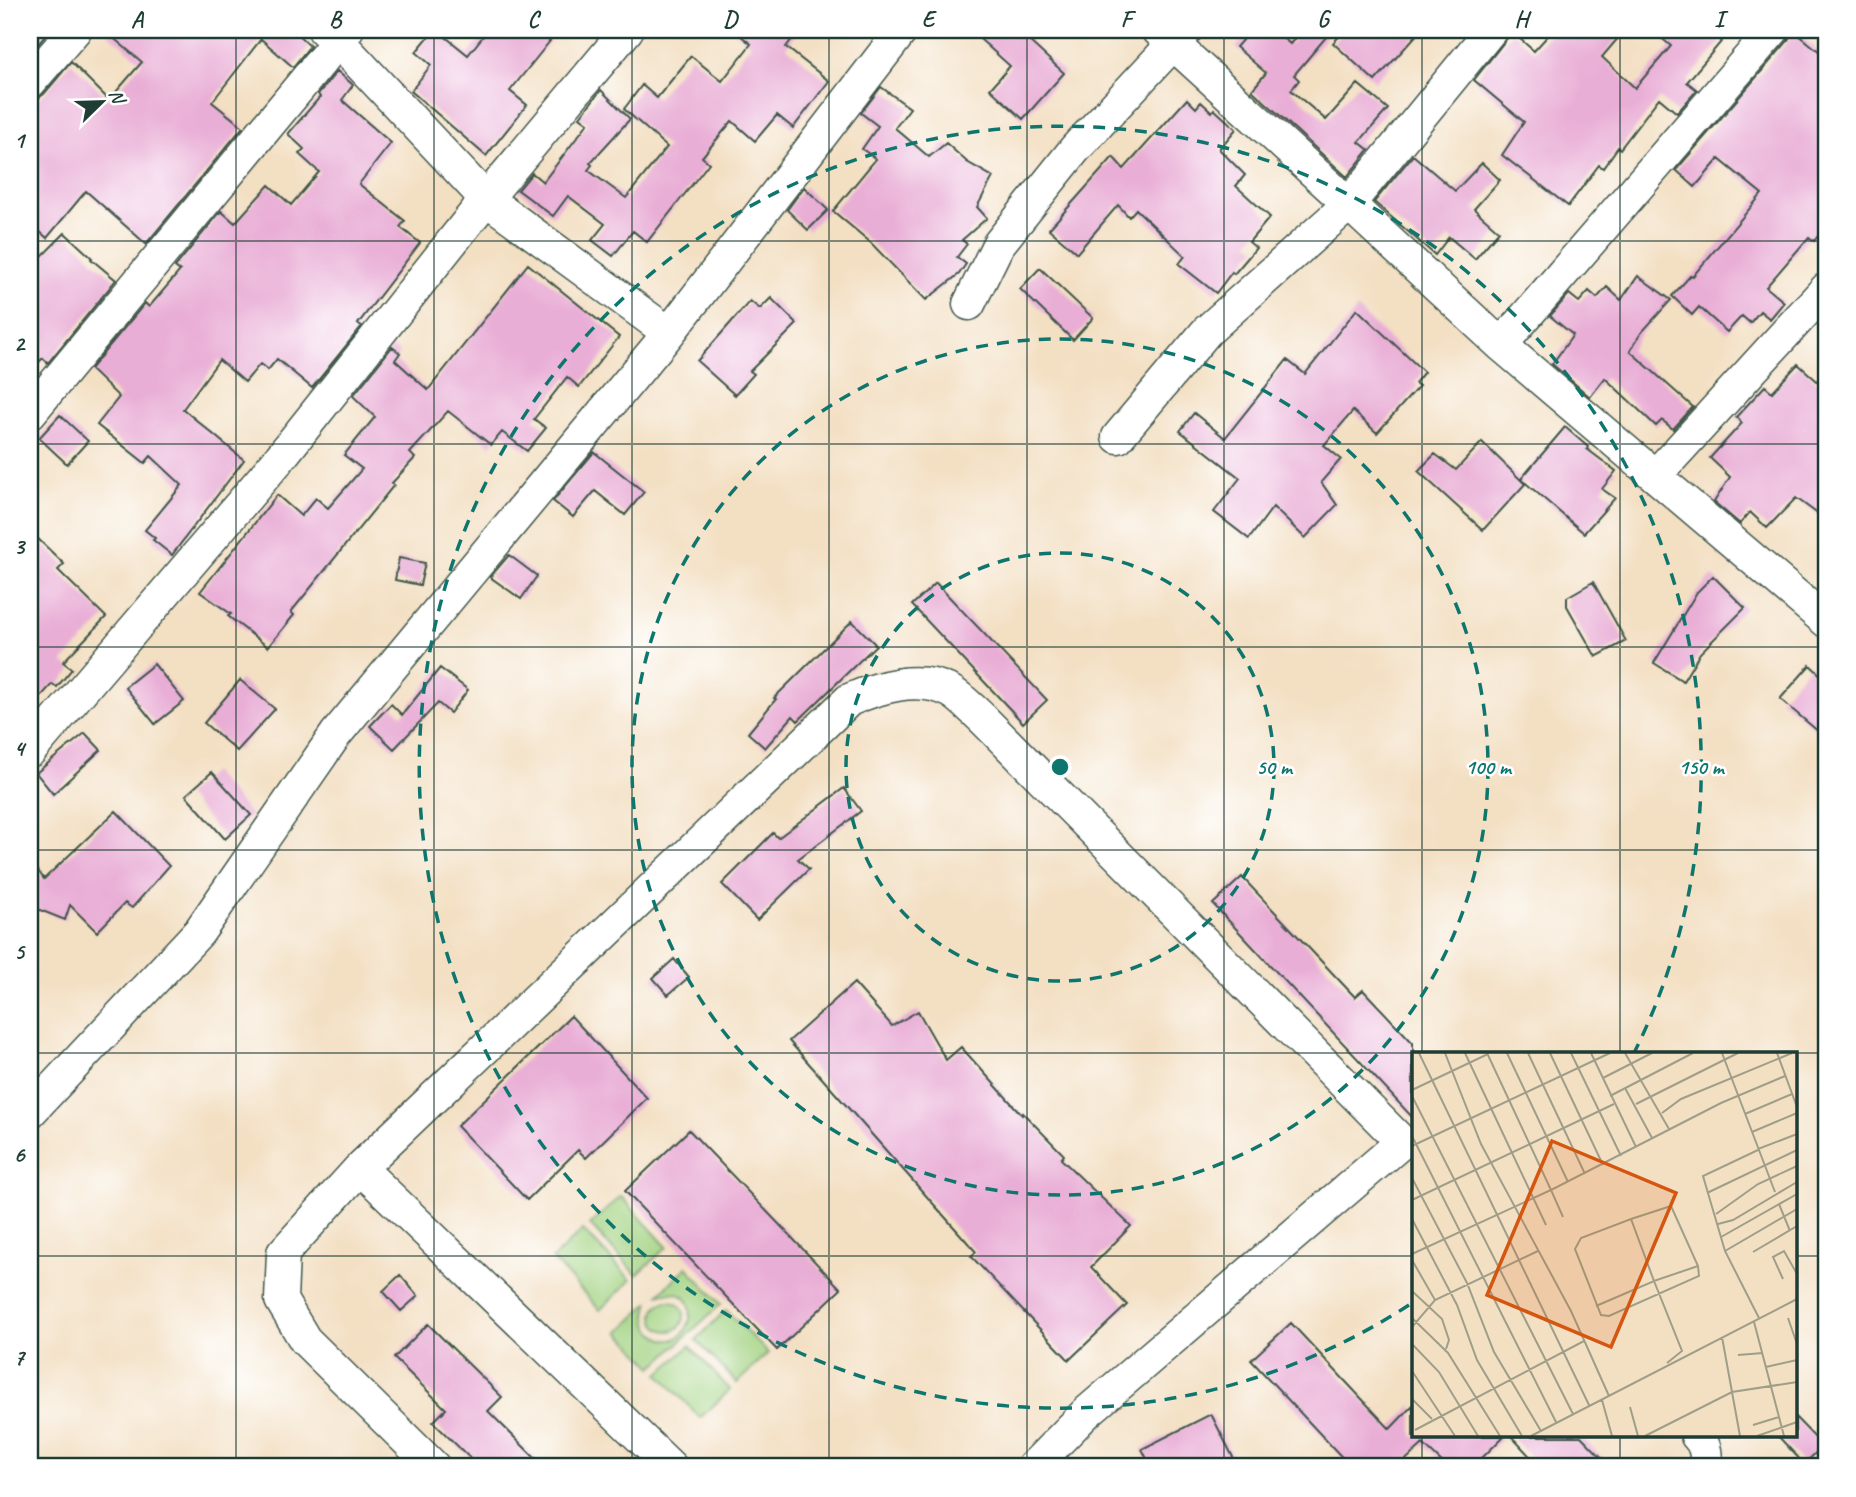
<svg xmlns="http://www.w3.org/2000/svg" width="1856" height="1497" viewBox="0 0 1856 1497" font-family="Caveat,sans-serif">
  <rect width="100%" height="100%" fill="#fff"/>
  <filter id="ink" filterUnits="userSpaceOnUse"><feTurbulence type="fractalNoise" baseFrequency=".0143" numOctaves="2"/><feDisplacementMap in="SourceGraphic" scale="14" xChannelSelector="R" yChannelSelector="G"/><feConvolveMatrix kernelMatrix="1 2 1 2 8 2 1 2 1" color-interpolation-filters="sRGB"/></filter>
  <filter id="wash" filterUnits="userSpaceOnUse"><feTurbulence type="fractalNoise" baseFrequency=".00686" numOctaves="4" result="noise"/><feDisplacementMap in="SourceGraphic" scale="28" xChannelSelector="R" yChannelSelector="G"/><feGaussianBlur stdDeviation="1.57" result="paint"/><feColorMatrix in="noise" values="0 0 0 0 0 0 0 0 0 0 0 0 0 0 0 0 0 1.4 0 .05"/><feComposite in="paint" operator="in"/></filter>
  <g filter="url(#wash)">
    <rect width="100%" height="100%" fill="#f3dfc2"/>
    <path fill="#a1d280" stroke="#60885a" stroke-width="2" d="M621,1196L667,1247L637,1275L590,1225Z
      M583,1230L631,1280L600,1310L552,1259Z
      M687,1267L721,1304L653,1367L619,1332L650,1302C646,1314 645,1324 654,1333C689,1365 713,1278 658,1295Z
      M654 1316a15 15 0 1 1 30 0a15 15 0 1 1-30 0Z
      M726,1310L768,1353L737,1383L696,1340Z
      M690,1346L730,1390L700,1418L659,1374Z"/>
    <g id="blocks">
      <path fill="#e9aed6" d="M30,30H38L45,36L30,54Z
        M104,30H293L310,46L293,67L261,39L212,102L243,127L146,244L86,191L47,238L30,223V100L37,99L44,94L71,62L109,100L142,62Z
        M434,30H437L468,55L488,30H536L550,41L510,91L527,105L486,156L411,91L431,65L416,52Z
        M734,30H799L786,47L829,81L793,128L777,115L755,141L732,121L702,157L709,163L647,242L633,231L613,256L592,240L605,224L568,196L553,216L518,190L532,173L543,182L588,123L580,117L601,90L630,119L590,163L592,165L588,170L626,198L667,147L624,109L642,85L657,98L691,56L722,81L751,44Z
        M970,30H1037L1028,40L1064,73L1023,119L990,89L1010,66Z
        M1251,30H1274L1290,44L1302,30H1332L1294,75L1299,80L1291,90L1326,120L1358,84L1388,109L1359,142L1369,150L1347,177L1252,90L1266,73L1236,47Z
        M1345,30H1421L1375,81L1333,43Z
        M1553,30H1625L1602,57L1635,88L1671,46L1652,30H1731L1687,82L1697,90L1677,113L1659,98L1620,149L1618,147L1603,168L1599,165L1568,206L1502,155L1524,122L1474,80L1512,32L1534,51Z
        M1793,30L1826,57V226L1814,241L1809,237L1766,287L1784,302L1770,319L1760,311L1750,323L1742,316L1727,332L1699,307L1692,315L1672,296L1691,275L1693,276L1762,194L1719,159L1695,187L1676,170L1787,42Z
        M337,71L353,85L342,100L391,143L359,184L405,221L400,227L420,243L358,324L362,326L312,388L277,359L268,370L260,364L245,382L219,360L183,409L244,460L172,555L153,540L155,538L145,530L182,485L151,456L145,463L97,425L119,397L90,369L145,303L149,307L180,271L175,267L221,211L235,223L269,185L291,205L319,172L299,154L304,149L288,134L320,97L318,94Z
        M881,87L910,108L895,128L929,157L946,143L967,162L993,177L977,207L987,218L962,240L967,244L957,257L966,264L959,274L926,300L870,242L833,211L876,159L862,149L878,126L861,113Z
        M1187,99L1196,108L1201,102L1212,112L1214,109L1236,129L1219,149L1245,175L1236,186L1270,217L1249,242L1256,248L1234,274L1232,272L1216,293L1179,264L1185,256L1136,209L1129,217L1118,205L1077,253L1049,229L1113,157L1124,169Z
        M1413,155L1455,191L1482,163L1500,180L1474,209L1499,231L1475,259L1449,237L1435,255L1374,202Z
        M804,187L828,210L808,230L787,210Z
        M65,233L92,258L91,259L116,280L48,363L43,358L30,371V268Z
        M528,264L619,337L579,387L567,377L534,419L546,428L527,451L502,432L491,445L448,411L410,453L415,458L392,483L394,485L291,612L294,615L268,647L228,616L231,614L200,592L277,495L301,516L316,498L328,508L362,469L344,455L375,417L353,396L392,347L400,353L395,360L428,390Z
        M1040,268L1093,318L1073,340L1020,289Z
        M1638,276L1671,300L1641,333L1630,351L1693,407L1673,429L1662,420L1656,426L1605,378L1590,397L1552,364L1573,335L1550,316L1569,294L1579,302L1589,291L1597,298L1607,287L1621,300Z
        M771,298L797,324L750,371L754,374L735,395L697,361L750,301L760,309Z
        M1357,309L1424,372L1415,383L1419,386L1377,433L1353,411L1324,445L1341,459L1321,482L1337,505L1305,538L1273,507L1249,539L1214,512L1240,478L1180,431L1194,413L1225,438L1287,360L1305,374Z
        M1798,364L1826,389V520L1796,498L1767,528L1750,512L1740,524L1714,502L1730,477L1710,458L1742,423L1736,417L1765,386L1772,392Z
        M60,415L88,441L67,464L39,438Z
        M1565,427L1588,447L1587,449L1616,471L1602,489L1615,498L1584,533L1521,479Z
        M1482,442L1525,484L1483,530L1418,471L1435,454L1456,470Z
        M594,452L644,492L625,515L595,491L573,517L553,501Z
        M30,531L64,564L58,570L106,617L63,662L72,669L57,687L52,684L30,709Z
        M509,555L537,576L521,599L490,577Z
        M399,558L425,563L420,585L395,580Z
        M1713,576L1745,608L1700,653L1683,681L1654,663L1697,592Z
        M1593,582L1626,641L1596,657L1567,606V597Z
        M936,583L1047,700L1023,723L912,605Z
        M852,621L876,645L798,721L793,716L765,748L748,733L776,699L774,698Z
        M154,664L184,701L155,724L125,687Z
        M1810,665L1826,680V738L1780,699Z
        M440,668L468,690L450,713L438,703L394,749L370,726L391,704L402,715Z
        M240,680L275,709L237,751L204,723Z
        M85,733L101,750L53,794L36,773Z
        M212,772L251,815L225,839L186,795Z
        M844,788L861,811L798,859L809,869L757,920L722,884L773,833L778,838Z
        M116,811L169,866L132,908L125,903L97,932L70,905L65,920L30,906V860L44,879Z
        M1242,877L1355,997L1363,990L1413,1043V1118L1213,904Z
        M674,959L689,977L668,995L653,978Z
        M854,983L892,1026L918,1011L946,1060L961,1047L1022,1115L1023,1113L1064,1155L1061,1159L1131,1226L1091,1267L1127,1305L1069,1360L971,1256L976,1252L789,1041Z
        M571,1016L647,1098L586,1158L578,1150L527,1200L457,1126Z
        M689,1130L841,1289L777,1350L625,1191Z
        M400,1275L418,1296L401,1311L383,1291Z
        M1291,1323L1390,1429L1413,1405V1436H1504L1473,1467H1447L1423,1444L1398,1467H1351L1251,1360Z
        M428,1324L502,1397L488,1411L544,1467H479L433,1422L446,1409L394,1358Z
        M1211,1414L1238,1467H1151L1142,1449Z
        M1795,1417L1823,1446L1804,1464L1778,1436H1795Z
        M1511,1436H1581L1611,1467H1540Z"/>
    </g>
  </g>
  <g filter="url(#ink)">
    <use href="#blocks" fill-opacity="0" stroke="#3f5549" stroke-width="2"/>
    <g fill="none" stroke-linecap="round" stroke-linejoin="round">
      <g stroke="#3f5549" stroke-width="35">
        <path id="minor" d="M324,30L338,41L486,199L669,333
          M1158,30L1349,204L1491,30
          M30,82L75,30
          M969,304L998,245L1075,149L1186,30
          M1501,345L1773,30
          M30,413L347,30
          M1118,437L1207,331L1349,204L1501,345L1826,621
          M1655,476L1826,289
          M30,751L280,458L486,199L627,30
          M30,1112L199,932L336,734L669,333L902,30
          M360,1168L671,1467
          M1697,1436C1706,1445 1707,1455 1705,1467
          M434,1467L305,1340L281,1300L283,1253L360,1168L849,700C879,687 917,675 950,691C961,697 973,710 983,719L1402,1142L1086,1413L1033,1467"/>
      </g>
      <use href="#minor" stroke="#fff" stroke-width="32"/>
    </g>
  </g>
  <path fill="none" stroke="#1f3d34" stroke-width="2" stroke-opacity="0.55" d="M236,30V1467M434,30V1467M632,30V1467M829,30V1467M1027,30V1467M1224,30V1467M1422,30V1054M1620,30V1054M30,241H1826M30,444H1826M30,647H1826M30,850H1826M30,1053H1826M30,1256H1413M1795,1256H1826M1422,1436V1467M1620,1436V1467"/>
  <g fill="none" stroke="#0f766e" stroke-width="3.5" stroke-dasharray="12 9">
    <circle cx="1060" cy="767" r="214"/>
    <circle cx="1060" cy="767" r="428"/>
    <path d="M1409 1305A641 641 0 1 1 1634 1053"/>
  </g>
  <g transform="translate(1412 1052)">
    <rect width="385" height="385" fill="#f3dfc2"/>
    <path fill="none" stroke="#9e9e89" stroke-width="2" d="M7,1L177,353M33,1L69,92L159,259L197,344M53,1L134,173M95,1L156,130M116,1L173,122M138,1L191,113M159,1L209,104M179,1L224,95M213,1L257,77M310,1L363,140M365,1L385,55M191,26L240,1M213,36L240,86M0,38L76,2M0,44L161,362M198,44L281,1M224,52L326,1M250,61L269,47L380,1M333,62L380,42M340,80L385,61M0,84L144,370M0,94L198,1M346,97L385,82M346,98L291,124L313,199L347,266M0,126L55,231L82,300L129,379M295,141L385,98M0,148L202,52M367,152L378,179M304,162L346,132L385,114M151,165L139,138L309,51L373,24M0,167L45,253L65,308L110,384M219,167L259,154L286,214L287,224L197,264L189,263L163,197L169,186L219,167L242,229L286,214M306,172L321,168L385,130M309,185L385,142M313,199L385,157M341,200L385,174M0,202L139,138L75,1M0,208L23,248M371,227L361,205L372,199L385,222M0,239L30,267L37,288L34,297M184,254L242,229L270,299L255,311M0,266L36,301L88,384M376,266L385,292M342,270L372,384M0,275L23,248L126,199M310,285L328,384M0,292L27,320L66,384M326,303L351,301M354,315L385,308M0,319L43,384M0,347L20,367M190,348L200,384M218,355L226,384M341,373L367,365M3,378L172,289M119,384L385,247M233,384L320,340L385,330M345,384L385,370"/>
    <path fill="#d45610" fill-opacity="0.15" stroke="#d45610" stroke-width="3.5" d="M140,89L264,141L199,295L75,243Z"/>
    <rect width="385" height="385" fill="none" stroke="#1f3d34" stroke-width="3.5"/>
  </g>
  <circle cx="1060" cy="767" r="10" fill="#0f766e" stroke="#fff" stroke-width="3.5"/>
  <g font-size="21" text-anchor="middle" font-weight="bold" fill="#0f766e" stroke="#fff" stroke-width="5" stroke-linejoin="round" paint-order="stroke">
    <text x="1274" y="774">50 m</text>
    <text x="1488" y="774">100 m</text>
    <text x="1701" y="774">150 m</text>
  </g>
  <rect width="1856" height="1497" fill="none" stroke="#fff" stroke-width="77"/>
  <g transform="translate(102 102) rotate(67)" stroke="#ffffff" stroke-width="5" paint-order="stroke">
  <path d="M0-5L12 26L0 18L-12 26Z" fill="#1f3d34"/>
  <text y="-10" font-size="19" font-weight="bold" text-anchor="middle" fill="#1f3d34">N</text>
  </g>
  <rect x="38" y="38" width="1780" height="1420" fill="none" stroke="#1f3d34" stroke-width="2.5"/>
  <g font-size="23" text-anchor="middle" font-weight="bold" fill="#1f3d34">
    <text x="137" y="27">A</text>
    <text x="335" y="27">B</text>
    <text x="533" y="27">C</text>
    <text x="730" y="27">D</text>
    <text x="928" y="27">E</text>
    <text x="1126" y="27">F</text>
    <text x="1323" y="27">G</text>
    <text x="1521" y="27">H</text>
    <text x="1719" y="27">I</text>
    <text x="19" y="148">1</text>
    <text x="19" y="351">2</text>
    <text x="19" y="554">3</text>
    <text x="19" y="756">4</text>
    <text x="19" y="959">5</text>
    <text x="19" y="1162">6</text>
    <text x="19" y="1365">7</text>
  </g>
</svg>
